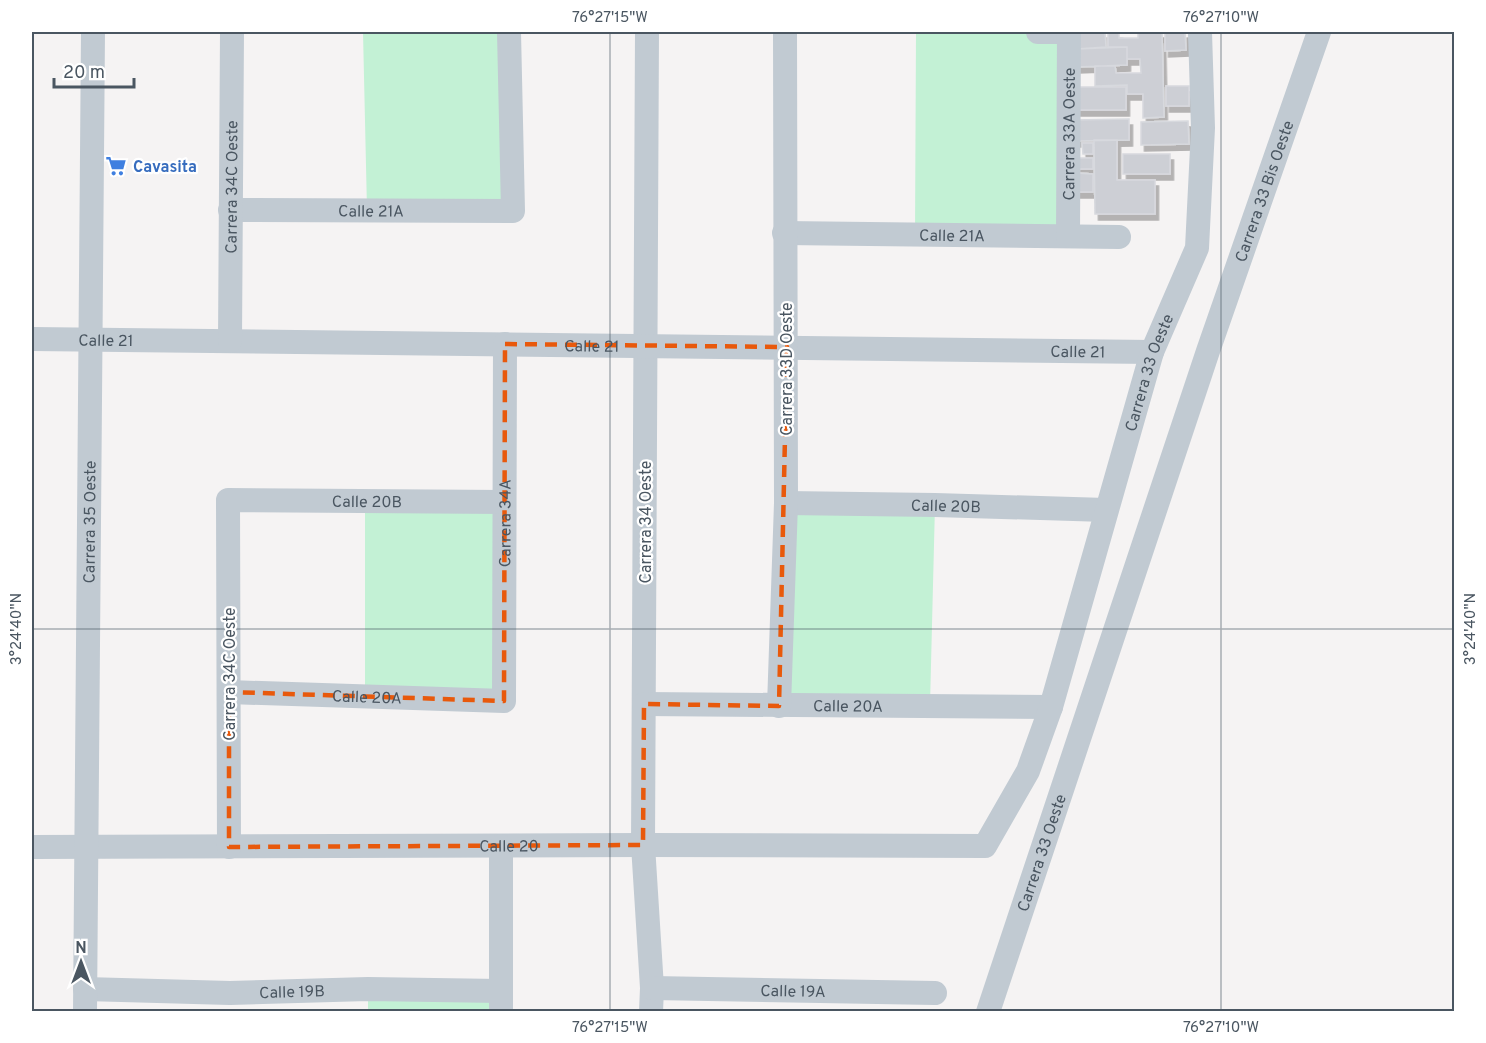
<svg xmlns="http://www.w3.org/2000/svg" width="1486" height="1043" viewBox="0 0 1486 1043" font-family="Overpass,sans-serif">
  <defs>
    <filter id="shadow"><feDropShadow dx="3.5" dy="6" stdDeviation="0" flood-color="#0004"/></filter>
  </defs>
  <rect width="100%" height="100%" fill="#f5f3f3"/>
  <path fill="#c3f1d5" d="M363,32H509L513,211L367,210Z
    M916,32H1068V236L915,234Z
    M365,501L504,502V701L365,697Z
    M786,503L935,505L930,705L779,706Z
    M368,989L500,991L501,1011L368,1012Z"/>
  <path fill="#cdcfd5" stroke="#d7d9de" stroke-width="1.5" filter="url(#shadow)" d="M1075,32H1105L1106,47L1076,49Z
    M1108,32H1119V38H1138V32H1162L1164,117L1143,118V94H1127V85L1095,86V66H1115L1116,73H1141L1140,59H1127V47H1108Z
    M1185,32L1186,50L1165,51V33Z
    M1127,47V65L1076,67V49Z
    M1166,86H1189V106H1166Z
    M1075,87H1126V110H1076Z
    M1129,119V140L1074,141V120Z
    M1188,121L1189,144L1141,145V122Z
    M1094,140H1117V180H1155V214H1095Z
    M1082,143H1093V154H1083Z
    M1123,154H1170V174H1123Z
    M1077,158H1093V169H1077Z
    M1075,173L1093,174V192H1075Z"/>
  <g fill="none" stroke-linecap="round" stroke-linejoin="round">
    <g stroke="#c1cad2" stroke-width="24">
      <path d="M647,32L643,845L652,988L651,1012"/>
      <path d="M1038,32H1068"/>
      <path id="s1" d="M230,210L513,211L509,32"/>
      <path id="s2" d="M784,233L1119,237"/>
      <path id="s3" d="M1068,236L1069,32"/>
      <path id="s4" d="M32,339L1152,352"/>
      <path id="s5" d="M230,341L232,32"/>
      <path id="s6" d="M786,503L935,505L1106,510"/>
      <path id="s7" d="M229,692L504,701L505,344"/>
      <path id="s8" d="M644,704L1051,707"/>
      <path d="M779,706L786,503L785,32"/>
      <path id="s9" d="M32,847L643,845L985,846L1028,771L1051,707L1152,352L1197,248L1203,128L1200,32"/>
      <path id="s10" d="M229,847L228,500L504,502"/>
      <path id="s11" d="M652,988L935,993"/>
      <path id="s12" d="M85,989L230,993L368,989L500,991"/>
      <path id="s13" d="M85,1012L93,32"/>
      <path d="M501,1012V846"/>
      <path id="s14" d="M988,1012L1208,351L1319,32"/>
    </g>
  </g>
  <path fill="none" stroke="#e8590c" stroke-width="4.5" stroke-dasharray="12 8" stroke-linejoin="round" d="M505,344L787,347L779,706L644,704L643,845L229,847V692L504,701Z"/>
  <path fill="none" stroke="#4a5661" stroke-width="1.5" stroke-opacity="0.45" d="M610,32V1012M1221,32V1012M32,629H1454"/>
  <defs>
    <g id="supermarket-bare" transform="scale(1.62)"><path d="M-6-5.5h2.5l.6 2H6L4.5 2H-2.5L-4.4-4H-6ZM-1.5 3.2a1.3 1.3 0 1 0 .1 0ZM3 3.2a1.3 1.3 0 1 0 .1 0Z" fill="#3f7fe0" stroke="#fff" stroke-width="2.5" paint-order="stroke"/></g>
  </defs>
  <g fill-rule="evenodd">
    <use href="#supermarket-bare" x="116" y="166"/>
  </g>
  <g text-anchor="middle" stroke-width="4.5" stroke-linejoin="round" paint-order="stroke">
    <g font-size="16" fill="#4a5661" stroke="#fff">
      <text dy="6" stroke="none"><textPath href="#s3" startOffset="102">Carrera 33A Oeste</textPath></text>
      <text dy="6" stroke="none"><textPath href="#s5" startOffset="154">Carrera 34C Oeste</textPath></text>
      <text dy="6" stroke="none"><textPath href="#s14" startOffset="866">Carrera 33 Bis Oeste</textPath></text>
      <text dy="6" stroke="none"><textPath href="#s1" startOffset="141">Calle 21A</textPath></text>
      <text dy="6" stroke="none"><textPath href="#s2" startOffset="168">Calle 21A</textPath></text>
      <text dy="6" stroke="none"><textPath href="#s4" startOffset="74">Calle 21</textPath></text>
      <text dy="6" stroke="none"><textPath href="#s4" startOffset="560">Calle 21</textPath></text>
      <text dy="6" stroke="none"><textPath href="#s4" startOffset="1046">Calle 21</textPath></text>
      <text transform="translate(786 369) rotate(-90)" y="6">Carrera 33D Oeste</text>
      <text dy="6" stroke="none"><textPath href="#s9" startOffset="1456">Carrera 33 Oeste</textPath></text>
      <text dy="6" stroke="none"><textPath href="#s10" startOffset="486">Calle 20B</textPath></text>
      <text dy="6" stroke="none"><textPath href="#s6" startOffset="160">Calle 20B</textPath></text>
      <text dy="6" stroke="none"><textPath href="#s13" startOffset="490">Carrera 35 Oeste</textPath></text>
      <text transform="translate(645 522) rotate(-90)" y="6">Carrera 34 Oeste</text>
      <text dy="6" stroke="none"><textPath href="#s7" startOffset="453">Carrera 34A</textPath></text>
      <text transform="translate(229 674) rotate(-90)" y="6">Carrera 34C Oeste</text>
      <text dy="6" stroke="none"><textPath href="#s7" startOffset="138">Calle 20A</textPath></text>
      <text dy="6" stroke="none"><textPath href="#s8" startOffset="204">Calle 20A</textPath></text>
      <text dy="6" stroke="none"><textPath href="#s9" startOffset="477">Calle 20</textPath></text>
      <text dy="6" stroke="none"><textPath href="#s14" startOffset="168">Carrera 33 Oeste</textPath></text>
      <text dy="6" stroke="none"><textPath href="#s11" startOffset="141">Calle 19A</textPath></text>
      <text dy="6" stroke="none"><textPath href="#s12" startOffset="207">Calle 19B</textPath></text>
    </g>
    <g font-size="16" font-weight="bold" fill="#366cbe" stroke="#fff" text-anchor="start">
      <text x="133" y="172">Cavasita</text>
    </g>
  </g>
  <rect width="1486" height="1043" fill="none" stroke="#ffffff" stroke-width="66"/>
  <g transform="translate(81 962)" stroke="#ffffff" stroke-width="4.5" paint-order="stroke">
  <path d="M0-4.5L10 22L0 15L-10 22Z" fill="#4a5661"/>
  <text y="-9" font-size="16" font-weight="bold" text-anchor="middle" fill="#4a5661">N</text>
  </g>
  <path d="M54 78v9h80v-9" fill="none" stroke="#4a5661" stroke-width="3"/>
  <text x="63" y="78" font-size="18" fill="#4a5661" stroke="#ffffff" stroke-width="4.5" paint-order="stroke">20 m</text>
  <rect x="33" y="33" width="1420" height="977" fill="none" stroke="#4a5661" stroke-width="2"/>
  <g font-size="15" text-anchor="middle" fill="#4a5661">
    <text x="610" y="22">76°27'15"W</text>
    <text x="1221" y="22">76°27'10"W</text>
    <text transform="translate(16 629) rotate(-90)" y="5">3°24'40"N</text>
    <text transform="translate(1470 629) rotate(-90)" y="5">3°24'40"N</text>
    <text x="610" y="1032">76°27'15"W</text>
    <text x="1221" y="1032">76°27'10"W</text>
  </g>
</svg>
